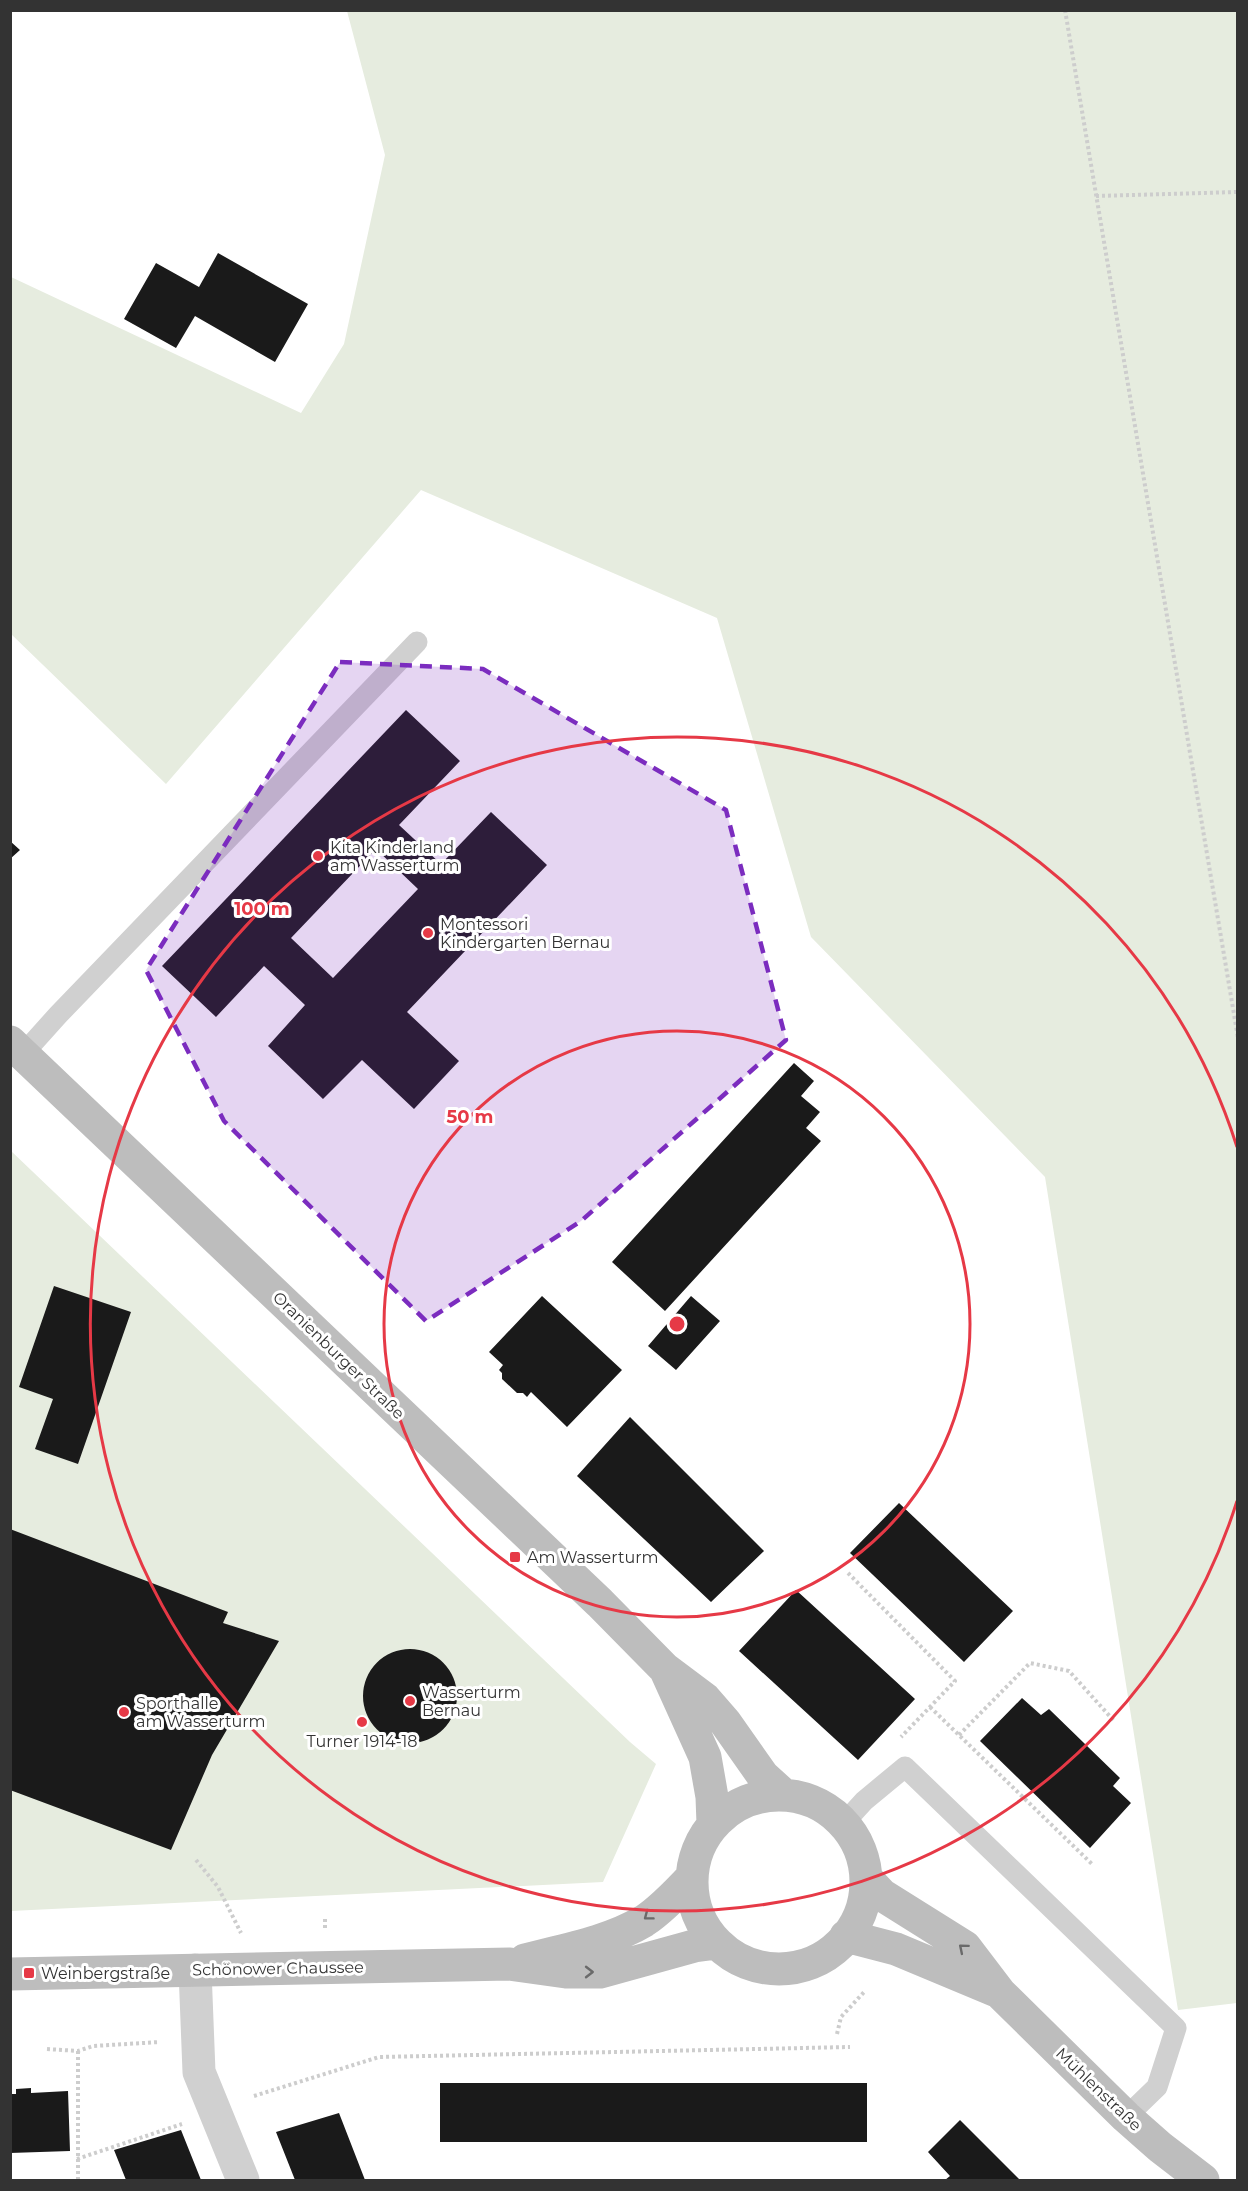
<svg xmlns="http://www.w3.org/2000/svg" width="1248" height="2191" viewBox="0 0 1248 2191" font-family="Montserrat,sans-serif">
  <rect width="100%" height="100%" fill="#fff"/>
  <path fill="#e6ecdf" d="M347,11H1237V2003L1178,2010L1045,1177L811,937L717,618L421,490L166,784L11,634V277L301,413L344,344L385,155Z
    M10,1150L630,1742L656,1764L603,1882L11,1911Z"/>
  <path fill="#1a1a1a" fill-rule="evenodd" d="M218,253L308,304L275,362L195,316L176,348L124,319L156,263L199,287Z
    M406,710L460,761L399,825L441,864L491,812L547,865L407,1012L459,1061L414,1109L362,1060L323,1099L268,1046L305,1005L264,966L216,1017L162,966ZM376,849L418,889L333,978L291,938Z
    M10,841L20,850L10,859Z
    M794,1063L814,1081L801,1096L820,1112L806,1128L821,1141L665,1311L612,1262Z
    M54,1286L131,1312L78,1464L35,1449L53,1399L19,1387Z
    M542,1296L622,1370L567,1427L531,1392L527,1397L523,1393H517L502,1379V1373L499,1370L503,1365L489,1352Z
    M691,1296L720,1321L676,1370L648,1346Z
    M630,1417L764,1551L711,1602L577,1476Z
    M899,1503L1013,1611L964,1662L850,1553Z
    M10,1529L228,1612L223,1623L279,1641L212,1755L171,1850L10,1790Z
    M796,1590L915,1699L858,1760L739,1651Z
    M363 1696a47 47 0 1 1 94 0a47 47 0 1 1-94 0Z
    M1022,1698L1041,1715L1049,1709L1120,1778L1113,1786L1131,1803L1090,1848L980,1741Z
    M440,2083H867V2142H440Z
    M31,2088V2093L68,2091L70,2151L10,2153V2094H16V2089Z
    M339,2113L365,2180H295L276,2132Z
    M960,2120L1020,2180H945L950,2176L928,2152Z
    M181,2130L201,2180H126L114,2150Z"/>
  <g fill="none" stroke-linecap="round" stroke-linejoin="round">
    <path stroke="#cdcdcd" stroke-width="4" stroke-dasharray="3 3" stroke-linecap="butt" d="M1065,10L1238,1038
      M1096,196L1238,192
      M848,1573L955,1681L901,1737
      M930,1707L1093,1865
      M959,1735L1030,1663L1069,1671L1115,1722
      M196,1860L218,1887L241,1933
      M325,1919V1931
      M837,2034L841,2017L865,1991
      M47,2049L78,2051L93,2046L160,2042
      M254,2096L379,2057L850,2047
      M77,2159L182,2124
      M78,2180V2051"/>
    <path stroke="#d0d0d0" stroke-width="21" d="M23,1054L58,1015L417,642
      M844,1823L864,1801L905,1767L1176,2028L1157,2087L1126,2117"/>
    <path stroke="#d0d0d0" stroke-width="33" d="M195,1970L199,2072L243,2180"/>
    <path stroke="#bdbdbd" stroke-width="33" d="M10,1042L600,1603L665,1669L705,1699L725,1722L763,1776L784,1795
      M667,1673L705,1757L712,1797L713,1824
      M692 1882a87 87 0 1 1 174 0a87 87 0 1 1-174 0Z
      M866,1878L882,1895L965,1947L1000,1993L1126,2117L1160,2147L1203,2180
      M846,1936L896,1949L999,1992
      M525,1960C564,1950 609,1942 644,1921C661,1910 678,1892 692,1877
      M10,1974L510,1964L566,1972H600L694,1946L717,1943"/>
  </g>
  <defs><path id="oneway-chevron" d="M-2-3.5L2.5 0L-2 3.5" fill="none" stroke-width="1.6" stroke-linecap="round" stroke-linejoin="round" transform="scale(1.5)"/></defs>
  <g stroke="#6a6a6a">
    <use href="#oneway-chevron" transform="translate(648 1916) rotate(143)"/>
    <use href="#oneway-chevron" transform="translate(963 1948) rotate(-140)"/>
    <use href="#oneway-chevron" transform="translate(589 1972)"/>
  </g>
  <path fill="#7b2cbf" fill-opacity="0.2" stroke="#7b2cbf" stroke-width="4.5" stroke-dasharray="12 8" stroke-linejoin="round" d="M340,662L483,669L726,810L786,1040L581,1221L426,1321L224,1121L146,970Z"/>
  <g fill="none" stroke="#e63946" stroke-width="3">
    <circle cx="677" cy="1324" r="293"/>
    <path d="M1237 1501A587 587 0 1 1 1237 1147"/>
  </g>
  <g fill="#e63946" stroke="#fff" stroke-width="2">
    <circle cx="318" cy="856" r="6"/>
    <circle cx="428" cy="933" r="6"/>
    <rect x="509" y="1551" width="12" height="12" rx="3"/>
    <circle cx="410" cy="1701" r="6"/>
    <circle cx="124" cy="1712" r="6"/>
    <circle cx="362" cy="1722" r="6"/>
    <rect x="23" y="1967" width="12" height="12" rx="3"/>
  </g>
  <g text-anchor="middle" stroke-width="6" stroke-linejoin="round" paint-order="stroke">
    <g font-size="16" fill="#333" stroke="#fff" text-anchor="start">
      <text x="330" y="853">Kita Kinderland<tspan x="330" dy="18">am Wasserturm</tspan></text>
      <text x="440" y="930">Montessori<tspan x="440" dy="18">Kindergarten Bernau</tspan></text>
      <text x="527" y="1563">Am Wasserturm</text>
      <text x="422" y="1698">Wasserturm<tspan x="422" dy="18">Bernau</tspan></text>
      <text x="136" y="1709">Sporthalle<tspan x="136" dy="18">am Wasserturm</tspan></text>
      <text x="362" y="1747" text-anchor="middle">Turner 1914-18</text>
      <text x="41" y="1979">Weinbergstraße</text>
    </g>
    <g font-size="16" fill="#333" stroke="#fff">
      <text transform="translate(339 1355) rotate(44)" y="6">Oranienburger Straße</text>
      <text transform="translate(278 1968) rotate(-1)" y="6">Schönower Chaussee</text>
      <text transform="translate(1099 2089) rotate(44)" y="6">Mühlenstraße</text>
    </g>
  </g>
  <circle cx="677" cy="1324" r="9" fill="#e63946" stroke="#fff" stroke-width="3"/>
  <g font-size="18" text-anchor="middle" font-weight="bold" fill="#e63946" stroke="#fff" stroke-width="6" stroke-linejoin="round" paint-order="stroke">
    <text x="262" y="915">100 m</text>
    <text x="470" y="1123">50 m</text>
  </g>
  <rect width="1248" height="2191" fill="none" stroke="#333333" stroke-width="24"/>
</svg>
